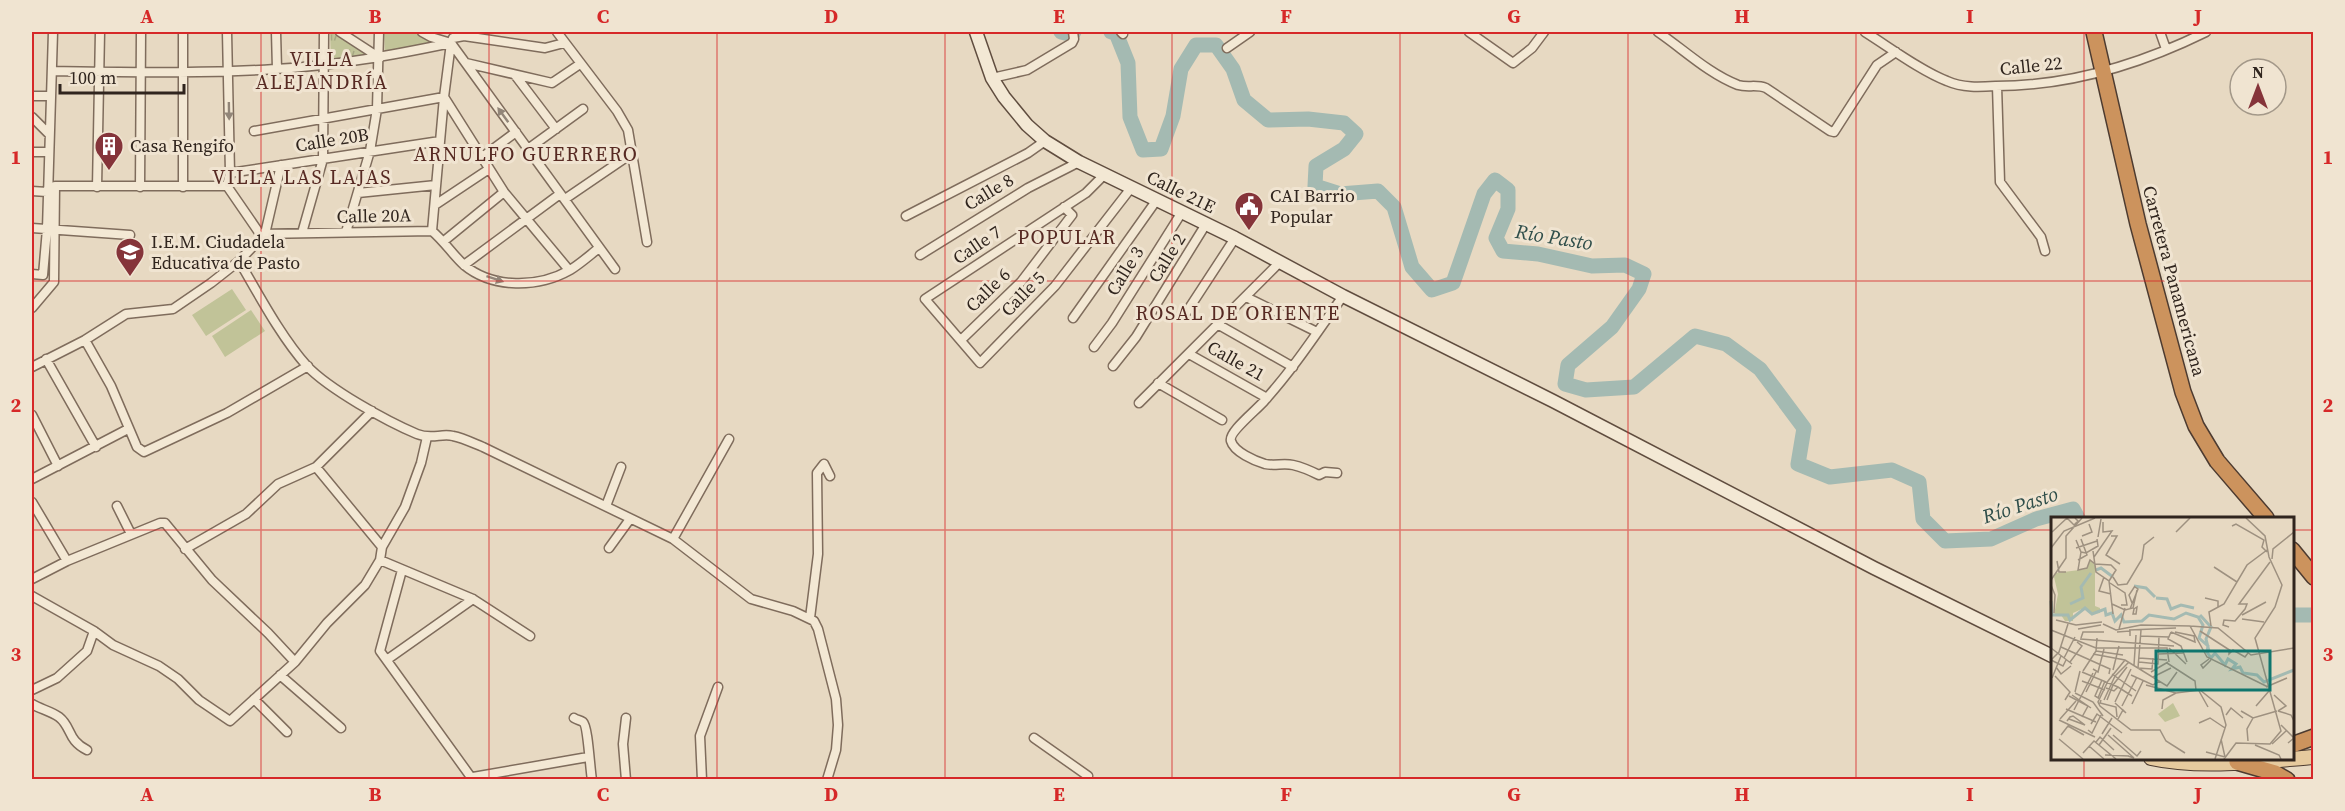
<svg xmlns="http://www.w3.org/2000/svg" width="2345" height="811" viewBox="0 0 2345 811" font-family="'Source Serif 4',serif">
  <defs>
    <pattern id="grass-tufts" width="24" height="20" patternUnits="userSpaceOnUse" patternTransform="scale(1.5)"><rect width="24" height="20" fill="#c1c398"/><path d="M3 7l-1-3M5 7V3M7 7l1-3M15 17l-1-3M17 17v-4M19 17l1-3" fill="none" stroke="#a6a783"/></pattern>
  </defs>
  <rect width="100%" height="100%" fill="#e7d9c2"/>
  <path fill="url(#grass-tufts)" d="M330,32H331L369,54L331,60Z"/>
  <path fill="#c1c398" d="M384,32H417L439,44L385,56Z
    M232,289L246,310L206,336L192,315Z
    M251,310L265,331L225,357L212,336Z"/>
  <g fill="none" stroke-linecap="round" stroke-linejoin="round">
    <path stroke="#a4bab2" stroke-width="15" d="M1061,32L1065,33L1074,32
      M1111,32L1116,33L1128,63L1130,117L1143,150L1161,149L1173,116L1181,69L1196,45H1216L1233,69L1244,100L1268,120L1308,119L1344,123L1356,134L1344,149L1316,166L1315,186L1340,194L1378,191L1394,207L1412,267L1432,290L1453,283L1484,194L1495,180L1508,190V209L1496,238L1503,251L1538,254L1592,266L1625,265L1644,274L1639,289L1612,327L1568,365L1565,384L1586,390L1634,387L1695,336L1726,344L1760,369L1804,428L1798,464L1830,477L1892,470L1919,482L1923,519L1945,541L1991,539L2036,519L2073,509L2078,518
      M2292,615H2314"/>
    <g stroke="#7f6c5c" stroke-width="11">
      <path id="street" d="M227,32L230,173L227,186L260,234L432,231C444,241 453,255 464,265C493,289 538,288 570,270C580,264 590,255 599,248
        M276,32L277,69
        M340,32L380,58
        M422,32L431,37L451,43L615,269
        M557,32L617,111L628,130L647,242
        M1121,32L1123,34
        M1469,32L1513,63L1532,48L1544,32
        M1658,32C1683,49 1709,74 1738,85C1748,88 1756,84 1766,88L1830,131L1834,132L1877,65L1896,52
        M1865,32C1889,47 1921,71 1947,81C1963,88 1979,87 1996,86C2070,86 2141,64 2206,32
        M2160,32L2166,49
        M1227,48L1250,32
        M466,63L552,83L580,64
        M52,71C127,72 201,74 275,69C335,66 393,55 451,43L453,38L464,36L545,48L564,43
        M515,75L556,129
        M992,78L1027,70L1072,43L1074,39L1073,32
        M1997,86L2000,182L2041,237L2045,251
        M32,96H50
        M32,117L49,134
        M254,131L444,97L504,192L569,270
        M528,149L583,109
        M32,152H49
        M481,158L516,132
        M230,173L440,141
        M1104,175L1086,193L925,299L980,363L1055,286L1131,188
        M97,187L100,32
        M140,187L141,32
        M183,187V32
        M32,191L47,192L55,186H227
        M358,193L436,185
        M565,199L631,154
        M435,205L489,169
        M906,216L1028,153L1045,141
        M32,228L130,235
        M432,231L444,97L451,43
        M346,232L370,151L377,109L379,32
        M302,233L323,159L324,32
        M265,234L281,165
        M444,241L504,192
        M920,255L1028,188L1079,162
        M239,261C259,295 281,337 307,366C329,389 386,421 417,434C432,440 441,433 453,436C463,438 473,443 483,447L673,539L751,599L793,611L814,621L818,629L836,699L838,725L836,750L827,780
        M464,265L560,194
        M32,274L43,275L47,229L53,32
        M1246,297L1317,332
        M32,308L54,282L55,186
        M1186,313L1235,238
        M1073,318L1156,201
        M1219,325L1293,367
        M85,340L111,386L137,447L144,452L227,413L308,366
        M961,340L1021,282L1072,215L1064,207
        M1094,347L1112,323L1182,212
        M1189,354L1267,398
        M46,359L96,447
        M1113,366L1136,337L1206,224
        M32,367L85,340L126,314L173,309L211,283L239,261L265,234
        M1158,383L1222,420
        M1139,403L1279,263
        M32,415L58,466
        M316,467L382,547
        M1337,473L1325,472L1319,475C1311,471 1302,467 1293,465C1284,463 1274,466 1265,464C1255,461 1234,452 1231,441C1228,432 1258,409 1265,400C1294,368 1318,331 1343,296
        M32,479L128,429
        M32,502L67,561
        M117,506L131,534
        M606,506L621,467
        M673,539L729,439
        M609,548L630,519
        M185,549L246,514L278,484L316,467L372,411
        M380,560L473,599L530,636
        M402,570L380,651L473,780
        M32,579L67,561L160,523H165L212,580L268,633L295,662
        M32,596L94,631L113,645L159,666L178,679L199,700L230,721L295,662L327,623L365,585L380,560L382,547L405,507L421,463L427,437
        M810,618L818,554L817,473L824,464L830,476
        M388,659L473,599
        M280,675L341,728
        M32,690L57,678L87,651L94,631
        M254,699L287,732
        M32,704C40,709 51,711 59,717C72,727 67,740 87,750
        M574,718C577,720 580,720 583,722C588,726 590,769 592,780
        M1034,738L1088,776L1085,780
        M473,777L588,757
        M626,780L623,744L626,718
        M702,780L700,736L718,687"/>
    </g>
    <g stroke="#604d3f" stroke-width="15">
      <path id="secondary" d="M976,32L992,78L1004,97L1027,125L1045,141L1079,162L1235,238L1343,296L1553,401L1874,568L2052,656"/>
    </g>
    <g stroke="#4d3b30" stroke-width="16">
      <path id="primary" d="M2151,758C2200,769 2264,761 2314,757"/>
    </g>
    <g stroke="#4d3b30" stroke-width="18">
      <path id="highway" d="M2094,32L2138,224L2183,392L2196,426L2217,461L2266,518
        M2292,550L2314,577
        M2292,745L2314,737
        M2237,762L2275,773L2287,780"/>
    </g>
    <use href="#street" stroke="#f3e8d4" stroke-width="8"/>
    <use href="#secondary" stroke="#f3e8d4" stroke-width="12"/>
    <use href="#primary" stroke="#e6ca9e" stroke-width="14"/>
    <use href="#highway" stroke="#cc935d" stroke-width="15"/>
  </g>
  <defs><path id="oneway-solid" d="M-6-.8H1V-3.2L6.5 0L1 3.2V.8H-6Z" transform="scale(1.5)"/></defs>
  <g fill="#928679">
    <use href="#oneway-solid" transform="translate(229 111) rotate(89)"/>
    <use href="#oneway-solid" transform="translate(503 115) rotate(-126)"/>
    <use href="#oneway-solid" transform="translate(495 279) rotate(18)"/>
  </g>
  <path fill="none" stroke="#d62828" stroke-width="1.5" stroke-opacity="0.55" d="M261,32V780M489,32V780M717,32V780M945,32V780M1172,32V780M1400,32V780M1628,32V780M1856,32V780M2084,32V518M32,281H2314M32,530H2052M2292,530H2314M2084,758V780"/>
  <defs>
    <g id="building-pin" transform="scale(1.5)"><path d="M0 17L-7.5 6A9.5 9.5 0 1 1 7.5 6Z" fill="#85343a" stroke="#f0e4d1"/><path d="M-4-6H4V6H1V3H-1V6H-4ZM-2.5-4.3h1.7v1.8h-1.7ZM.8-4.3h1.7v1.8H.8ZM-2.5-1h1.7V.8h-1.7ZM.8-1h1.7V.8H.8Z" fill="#fff"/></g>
    <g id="civic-pin" transform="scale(1.5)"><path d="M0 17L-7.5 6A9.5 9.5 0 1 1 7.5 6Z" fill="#85343a" stroke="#f0e4d1"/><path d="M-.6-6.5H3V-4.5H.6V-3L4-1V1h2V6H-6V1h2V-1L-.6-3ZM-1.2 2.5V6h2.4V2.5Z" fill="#fff"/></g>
    <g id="school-pin" transform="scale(1.5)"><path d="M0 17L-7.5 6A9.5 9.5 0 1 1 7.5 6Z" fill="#85343a" stroke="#f0e4d1"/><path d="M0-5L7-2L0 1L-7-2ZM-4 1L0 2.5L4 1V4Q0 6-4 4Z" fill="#fff"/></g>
  </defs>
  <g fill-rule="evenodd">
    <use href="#building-pin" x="109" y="146"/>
    <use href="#civic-pin" x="1249" y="206"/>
    <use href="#school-pin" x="130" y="252"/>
  </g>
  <g text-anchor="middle" stroke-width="6" stroke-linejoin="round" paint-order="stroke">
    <g font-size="18" fill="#30251e" stroke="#f0e4d1">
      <text transform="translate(2031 66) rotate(-6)" y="6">Calle 22</text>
      <text transform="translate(332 140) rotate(-9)" y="6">Calle 20B</text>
      <text transform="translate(989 192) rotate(-31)" y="6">Calle 8</text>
      <text transform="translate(1181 192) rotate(26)" y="6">Calle 21E</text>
      <text transform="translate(374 216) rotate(-1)" y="6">Calle 20A</text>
      <text transform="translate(977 245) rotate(-34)" y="6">Calle 7</text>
      <text transform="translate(1167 258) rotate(-58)" y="6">Calle 2</text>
      <text transform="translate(1125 271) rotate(-58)" y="6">Calle 3</text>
      <text transform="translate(2174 281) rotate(75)" y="6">Carretera Panamericana</text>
      <text transform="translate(988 290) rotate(-44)" y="6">Calle 6</text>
      <text transform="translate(1023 294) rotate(-46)" y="6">Calle 5</text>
      <text transform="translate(1236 361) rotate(29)" y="6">Calle 21</text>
    </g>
    <g font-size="18" fill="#30251e" stroke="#f0e4d1" text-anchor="start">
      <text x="130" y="152">Casa Rengifo</text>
      <text x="1270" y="202">CAI Barrio<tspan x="1270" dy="21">Popular</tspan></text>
      <text x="151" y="248">I.E.M. Ciudadela<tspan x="151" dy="21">Educativa de Pasto</tspan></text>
    </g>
    <g font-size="20" letter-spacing="1.5" fill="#572a23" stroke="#f0e4d1">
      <text x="322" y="66">VILLA<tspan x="322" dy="23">ALEJANDRÍA</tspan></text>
      <text x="526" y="161">ARNULFO GUERRERO</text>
      <text x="302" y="184">VILLA LAS LAJAS</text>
      <text x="1067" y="244">POPULAR</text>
      <text x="1238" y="320">ROSAL DE ORIENTE</text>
    </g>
    <g font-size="20" font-style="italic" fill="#2f4e4a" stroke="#f0e4d1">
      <text transform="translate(1554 237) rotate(9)" y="7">Río Pasto</text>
      <text transform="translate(2020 505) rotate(-18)" y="7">Río Pasto</text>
    </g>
  </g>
  <g transform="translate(2051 517)">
    <rect width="243" height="243" fill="#e7d9c2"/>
    <path d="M39,43L44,48V89L49,91V96L41,97L33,91L22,96V104H14L10,98H3L7,77L3,60L5,56L36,52Z" fill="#c1c398"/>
    <path d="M122,186L129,199L114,205L107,197Z" fill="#c1c398"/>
    <path fill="none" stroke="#a4bab2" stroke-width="3" d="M45,53L50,51L62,60M83,69L95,71L104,80M105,81L116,82L120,92L130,88L143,91M0,84L1,98H17L19,103L34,91L41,97L54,92L55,98L61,96L64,104L70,98L73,105L91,104L98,98L123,102L135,96L147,100L152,108L148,121L157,129L156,135L160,141L164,136L174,148L177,142L185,147L181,152L189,150L192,156L206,158L213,165L243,153M19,87L32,81L30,70L40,56M149,98L160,110L155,122L158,134"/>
    <path fill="none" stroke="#9e9180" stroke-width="1.5" d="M16,1L23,8L27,4L24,1M181,9L185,7L213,23L211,30L216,35M1,15L16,1M125,15L139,1M31,19L41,15L38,7M60,19H66L55,38L69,47M47,20L50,2M25,23L30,35L35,36L47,29L46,22M0,31L13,14L44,1M25,31L46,24M42,34L45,55L58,64L62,97M30,35L27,53L36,51L39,43L44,47L60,48L65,53L58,64M43,40L61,14L52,15V5M221,42L222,32L243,15M27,43L36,38L30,22M6,44L8,55H15M163,50L186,65M53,60L48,74L60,77M62,60L67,68L76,67L91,42L93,28L103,20M0,63L15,41V19L31,1M59,66L74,76L76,88H70M0,68L4,78L3,96M154,81L167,84V90M81,86L78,78L84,69M61,87L74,93L82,91L86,73M86,90L85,97H82L83,92ZM79,92L87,72L84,70M191,98L215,85M191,102L213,105M5,103L25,108L51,105M52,107L65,113L90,108L139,109L156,140L217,170M139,109L167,111L200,138L243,131M160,109L158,95L173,87L196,48L216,33M178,110L172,108L173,103L184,104L194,92L196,87H188L219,45M27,112L50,108M68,112L74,91M0,113L45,131H116L118,145M78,113L125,111M90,113L87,151L101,152L102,141M149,114L180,134M66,115L79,114V119M120,115L144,125L143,119L124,115M120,115L117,122L130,129L136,145M89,119L118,120M30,121L32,115H53M29,122L123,129M10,130L59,152L58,157M0,131L21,147M118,131L135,147M178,132V137L182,133L194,140L197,136M45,134L72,138M42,137L74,143L116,169L126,155M107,137L132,136M13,141L24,120M88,141L116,143M158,142L150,148L152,151L160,143M0,143L12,149L15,143M0,143L8,135L17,107M74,143L57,164L47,185L49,189L80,213H109L115,224L134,236M19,145L31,129L26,125M88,145L107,147L108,119M116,146L144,164L145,173M83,148L85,118M5,150L10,157L20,149M42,152L47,155L53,132M62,153L68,129M32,154L45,134L46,121M31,155L67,170M100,155L117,145M61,157L85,174M80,158L102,168L109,164M4,159L19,175L14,183M64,159L78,145M102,160L120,151M1,161L10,139M31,164L54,173M95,168L125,176L149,173L170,190L175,208L164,242M215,170L236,161M55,171L63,174L67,170L81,179M148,174L157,190M24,175L29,154M35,175L45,155M24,176L42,185L52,199M21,178L40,191M223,178L235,189L227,194M18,179L37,189L31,200M47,181L54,164M49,182L44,179L51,163M50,183L49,186L65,190L66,200M53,183L64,159M56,183L62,168L76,150M64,185L80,152M64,186L75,196L72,193L67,202M81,187L92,164M71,189L86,160M205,189L218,174M15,192L45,205M111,192L112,183L125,176M23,193L42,156M190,194L202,201L226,194M227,194L240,198L243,204M175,198L180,191L192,201M9,202L25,184M8,203L44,220M16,204L19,200L22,199L34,208L18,202M148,206L159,201L174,211M40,207L46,197L71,216M230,208L243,221L237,226M37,213L41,216L50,198M51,217L61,201M10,218L17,209L33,218M57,218L83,241L77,239M62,218L86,239L90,234M8,222L32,242M197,224L196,212L202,201M45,225L49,220L63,233M221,227L235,214M48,228L60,211M204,228L228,238L230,242M38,229L53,242M155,235L174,240L170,222M32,236L43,224L65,242M54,238L78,239M173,242L185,226L219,227L230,214L204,121L224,90L231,68L218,40L214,19L195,1"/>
    <path fill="#0f766e" fill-opacity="0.15" stroke="#0f766e" stroke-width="3" d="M105,134H219V173H105Z"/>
    <rect width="243" height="243" fill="none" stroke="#30251e" stroke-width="3"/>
  </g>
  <rect width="2345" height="811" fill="none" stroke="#f0e4d1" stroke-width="66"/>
  <g transform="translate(2258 87)"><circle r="28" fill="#f0e4d1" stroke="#a39889" stroke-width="1.5"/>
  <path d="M0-4.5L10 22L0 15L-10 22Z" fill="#85343a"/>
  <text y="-9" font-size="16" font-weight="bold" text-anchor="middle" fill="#30251e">N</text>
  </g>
  <path d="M60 84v9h124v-9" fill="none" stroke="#30251e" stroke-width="3"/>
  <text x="69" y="84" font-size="18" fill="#30251e" stroke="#f0e4d1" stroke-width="4.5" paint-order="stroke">100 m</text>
  <rect x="33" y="33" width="2279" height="745" fill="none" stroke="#d62828" stroke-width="2"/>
  <g font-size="20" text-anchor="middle" font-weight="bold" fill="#d62828">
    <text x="147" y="23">A</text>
    <text x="375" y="23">B</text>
    <text x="603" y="23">C</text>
    <text x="831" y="23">D</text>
    <text x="1059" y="23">E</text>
    <text x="1286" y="23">F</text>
    <text x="1514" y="23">G</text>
    <text x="1742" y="23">H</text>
    <text x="1970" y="23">I</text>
    <text x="2198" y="23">J</text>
    <text x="16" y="164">1</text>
    <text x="2328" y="164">1</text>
    <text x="16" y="412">2</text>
    <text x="2328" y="412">2</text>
    <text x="16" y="661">3</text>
    <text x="2328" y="661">3</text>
    <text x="147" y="801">A</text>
    <text x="375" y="801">B</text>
    <text x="603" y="801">C</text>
    <text x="831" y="801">D</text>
    <text x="1059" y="801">E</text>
    <text x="1286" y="801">F</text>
    <text x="1514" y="801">G</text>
    <text x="1742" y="801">H</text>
    <text x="1970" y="801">I</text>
    <text x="2198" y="801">J</text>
  </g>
</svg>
